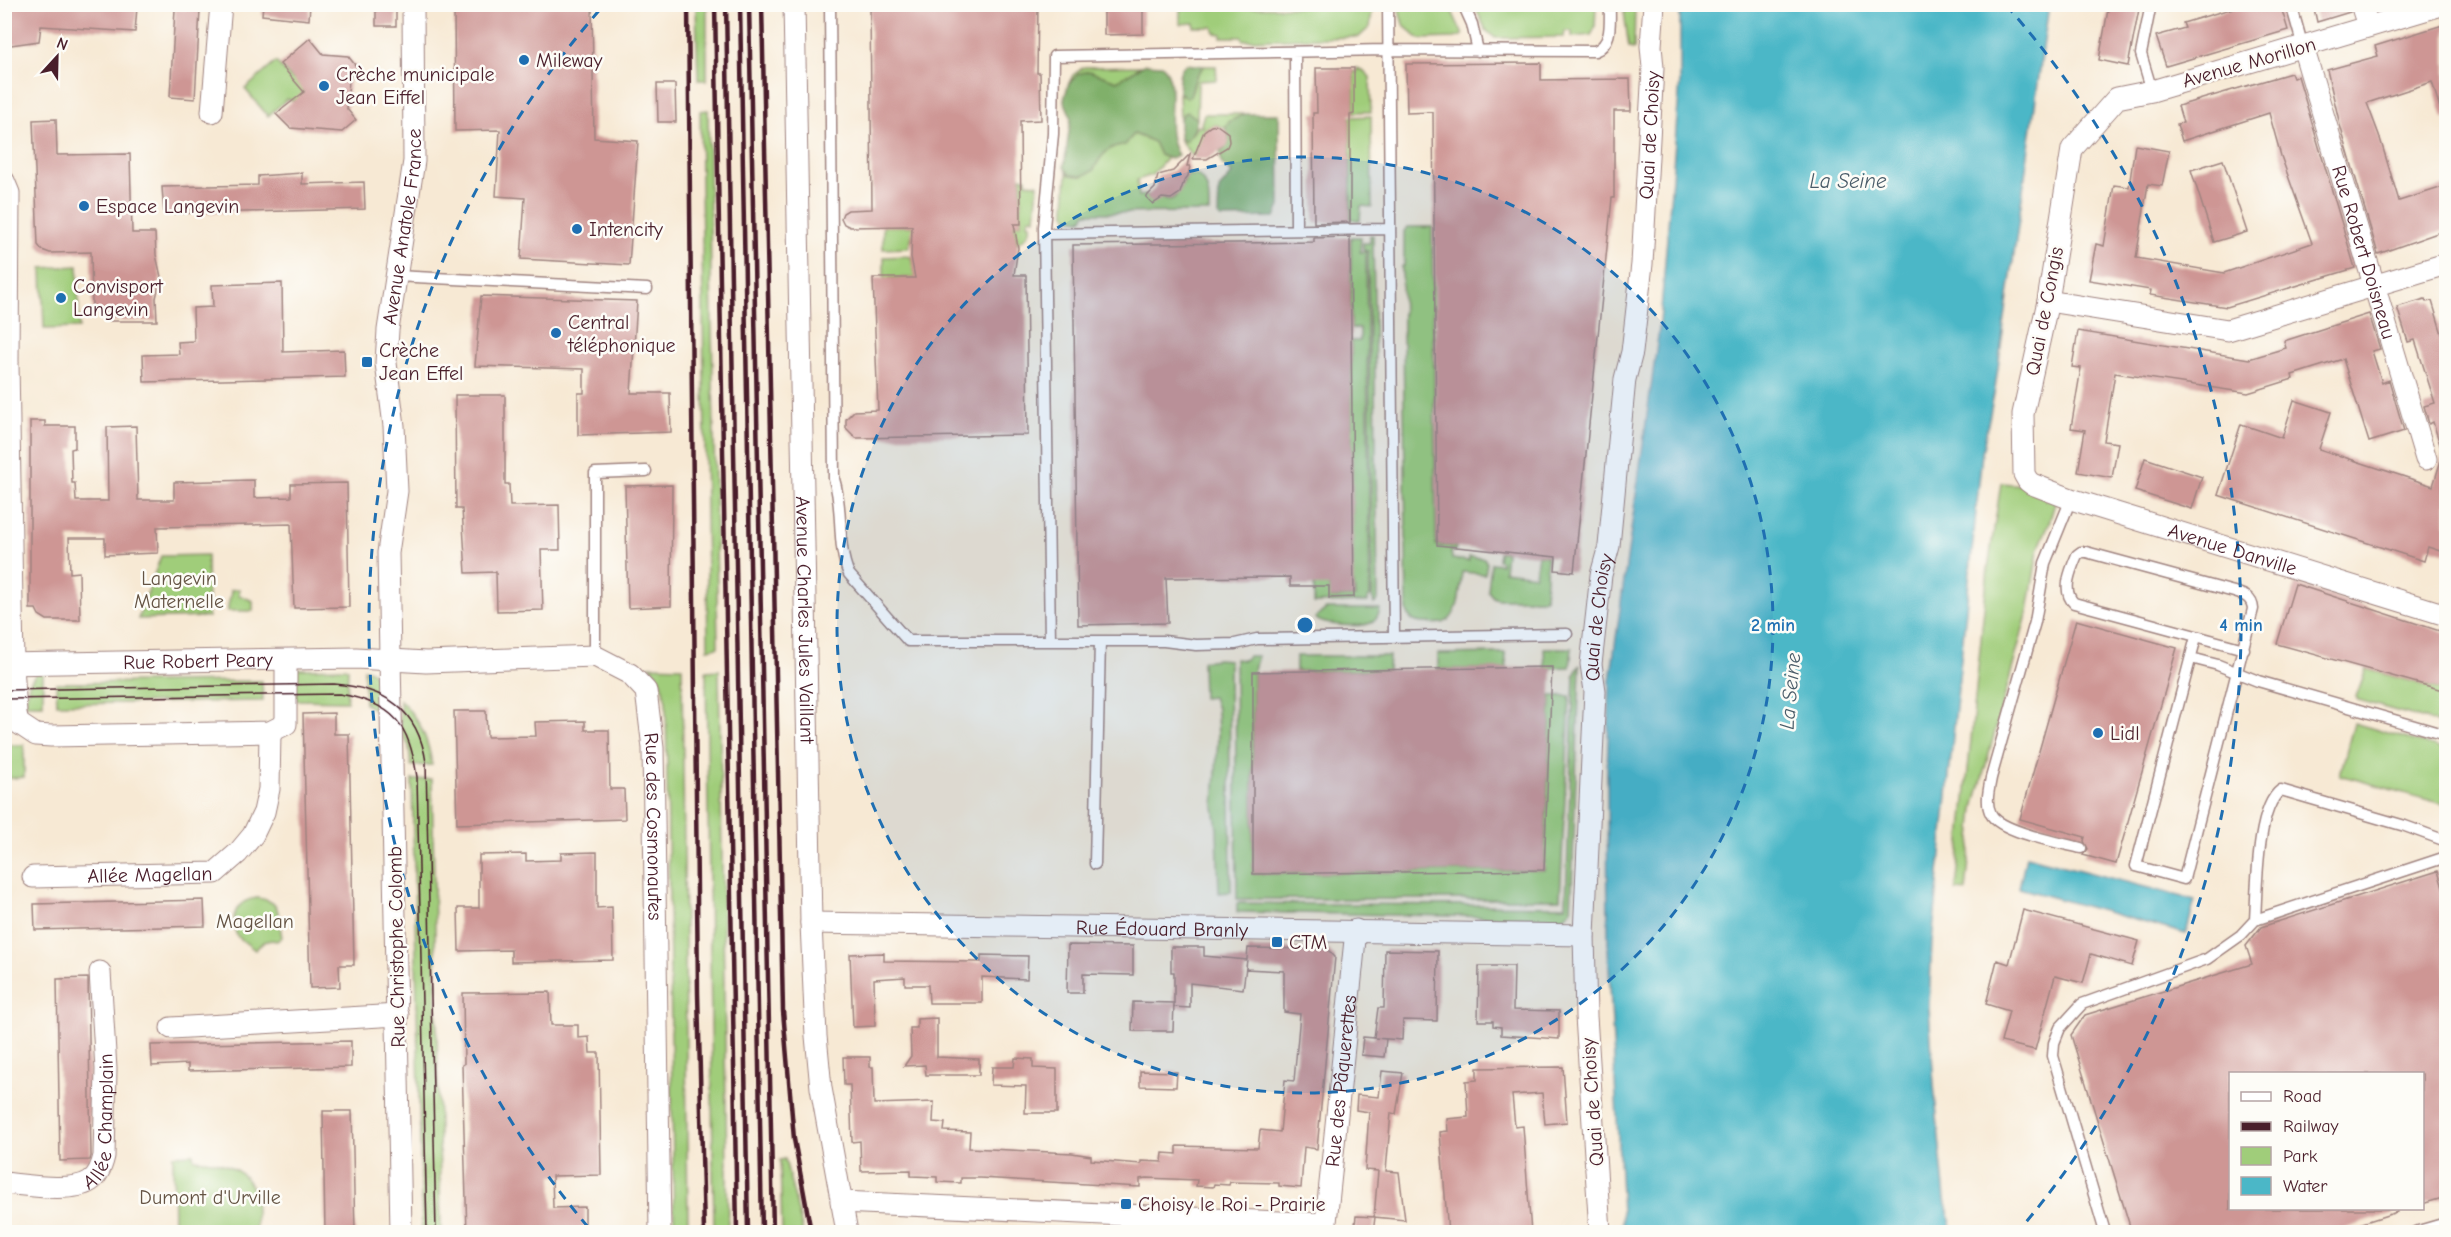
<svg xmlns="http://www.w3.org/2000/svg" width="2451" height="1237" viewBox="0 0 2451 1237" font-family="'Comic Neue',sans-serif">
  <rect width="100%" height="100%" fill="#fdfcf7"/>
  <filter id="ink" filterUnits="userSpaceOnUse"><feTurbulence type="fractalNoise" baseFrequency=".0167" numOctaves="2"/><feDisplacementMap in="SourceGraphic" scale="12" xChannelSelector="R" yChannelSelector="G"/><feConvolveMatrix kernelMatrix="1 2 1 2 8 2 1 2 1" color-interpolation-filters="sRGB"/></filter>
  <filter id="wash" filterUnits="userSpaceOnUse"><feTurbulence type="fractalNoise" baseFrequency=".008" numOctaves="4" result="noise"/><feDisplacementMap in="SourceGraphic" scale="24" xChannelSelector="R" yChannelSelector="G"/><feGaussianBlur stdDeviation="1.35" result="paint"/><feColorMatrix in="noise" values="0 0 0 0 0 0 0 0 0 0 0 0 0 0 0 0 0 1.4 0 .05"/><feComposite in="paint" operator="in"/></filter>
  <g filter="url(#wash)">
    <rect width="100%" height="100%" fill="#f7e9d4"/>
    <path fill="#a0cd7a" stroke="#757652" stroke-width="1.5" fill-rule="evenodd" d="M1348,4L1355,5V7H1360L1361,5H1373L1370,27L1359,37L1243,40L1242,37H1221L1222,34L1215,33L1213,27H1194V23L1180,24V9L1347,6Z
      M696,5H707V80H698Z
      M1399,5H1449L1463,35L1455,38L1420,39C1406,30 1399,21 1399,5Z
      M1474,5H1596L1595,28L1591,35L1572,37V31H1565L1564,37L1495,38L1486,30Z
      M1623,5H1635L1634,49L1629,48Z
      M276,62L292,79L301,80L304,84L303,97L299,102L287,99L268,116L245,89Z
      M1142,66L1117,81L1103,77L1073,79L1068,85L1073,75L1084,67Z
      M1204,66H1216L1217,80L1198,81L1197,121L1196,118L1184,113L1180,119L1179,92L1182,95L1192,91L1196,76Z
      M1357,68L1364,71L1370,77L1371,112H1354V72H1357Z
      M708,110L718,647L708,649L700,111Z
      M1204,114H1245L1230,121L1225,128L1217,125C1203,127 1203,133 1201,144L1196,148V155H1191L1180,140L1185,141L1199,126L1203,127L1201,124Z
      M1371,116L1372,207L1361,206L1360,221L1351,219L1350,117Z
      M1134,134L1154,142L1160,155L1167,158L1152,175L1137,180L1139,196L1157,194C1176,209 1177,192 1184,181C1186,178 1188,176 1189,173L1193,176L1196,174C1210,185 1209,194 1209,212L1086,213L1081,220L1067,218L1065,208L1067,172L1070,175L1082,176L1093,171C1099,158 1109,144 1125,145Z
      M1021,177L1026,178V183L1038,184L1035,219L1029,218L1028,224H1031C1030,234 1027,238 1017,243L1014,224H1021Z
      M883,226H915L908,248L883,249Z
      M1408,227H1432L1436,545L1456,547L1455,551H1451L1452,559L1469,561V557L1484,558L1487,563L1485,574L1462,572C1460,587 1461,617 1443,623C1437,624 1429,623 1424,623C1414,623 1410,620 1407,611L1402,266H1404V231Z
      M1370,235H1373L1378,600L1374,604L1372,597L1368,251L1363,250V243H1370Z
      M1351,237H1361L1360,252H1366L1370,597L1368,598V602L1314,603V576L1353,575L1351,341H1360V329L1351,328ZM1354,584L1355,597L1330,598L1329,585Z
      M907,256L911,257L916,278H884V257Z
      M78,266L79,328L44,329L42,268Z
      M2001,483L2024,485L2056,500L2049,523L2038,550L2028,611L1974,808L1966,891L1956,890L1988,568Z
      M1499,552H1506L1504,571L1535,575L1538,555L1547,556L1545,599H1498L1493,597L1488,591L1491,563L1501,564V561L1498,560Z
      M207,555L208,617L138,619L161,556Z
      M239,589V595L253,601V611H228C227,603 231,598 231,590Z
      M1326,609H1380C1379,614 1378,618 1373,622C1363,628 1323,626 1315,618Z
      M1544,648H1572L1570,667L1545,668Z
      M1505,653L1507,669H1438V654Z
      M1248,656H1258L1253,672V874L1544,870L1551,696H1570L1560,899H1237L1235,659L1244,660Z
      M1296,656H1389L1388,670L1296,671Z
      M1218,659L1229,660L1231,892L1219,893L1217,829L1214,806L1218,738L1217,709L1213,697L1203,698L1202,661Z
      M1580,665L1571,910L1563,918L1237,912V903L1566,906L1574,675Z
      M650,666L682,667L688,1232H674L666,701L660,677Z
      M348,668L347,701L295,700V669Z
      M364,669L371,671L378,678L379,712L365,704Z
      M2366,669L2446,691V725L2358,700L2356,697Z
      M719,670L728,1232H714L706,671Z
      M36,673H43V704H25L29,684Z
      M262,681L263,701L57,704L56,683Z
      M400,700C420,720 428,738 432,765L411,766L409,746L400,730Z
      M2354,723L2446,750V805L2340,775Z
      M5,745H24V777L5,779Z
      M432,779L441,1232H422L412,780Z
      M257,898C285,901 277,918 282,937L277,941C267,938 262,943 255,950L237,936C229,917 236,900 257,898Z
      M193,1154L194,1159C220,1160 251,1169 255,1199C257,1210 255,1222 256,1232H174L173,1155Z
      M785,1159L803,1232H782L780,1160Z"/>
    <path fill="#80b06a" stroke="#65684a" stroke-width="1.5" d="M1145,64L1162,65C1182,85 1160,126 1178,155L1170,159L1160,155L1154,142L1134,134L1125,145C1109,144 1099,158 1093,171L1082,176L1070,175L1064,167L1071,117L1064,100L1068,85L1078,74L1089,71L1117,81Z
      M1186,64L1204,66L1196,76L1190,96L1187,98L1179,92C1179,82 1177,70 1186,64Z
      M1188,112L1196,118C1197,128 1192,134 1185,141L1180,140V119L1184,113Z
      M1245,114H1279L1280,206L1275,217L1221,218L1218,215L1219,189L1232,174L1221,163L1220,152C1230,147 1231,137 1225,128L1230,121Z"/>
    <path fill="#4bb7c7" stroke="#4a6b79" stroke-width="1.5" d="M1680,5H2049L1995,389L1982,453L1932,942L1929,1007L1934,1085L1945,1199L1953,1232H1623L1608,948L1607,774L1610,681L1660,322L1680,82Z
      M2026,856L2195,900L2186,934L2019,888Z"/>
    <g id="blocks">
      <path fill="#ce9694" d="M26,4L137,7L135,32L41,26L39,41L4,46V9Z
        M263,4H310L309,20L262,15Z
        M454,4H592L594,138L638,141L629,265L521,259L525,198L496,196L500,130L455,131Z
        M870,4H1038L1037,73H1040L1041,120L1020,121L1021,224H1014L1018,248L1014,275H1026L1028,435L856,438L846,428V419L854,411L878,410L873,278H915L911,257L912,226L850,227L844,224L841,218L843,213L848,210L872,209Z
        M1104,4H1143V34L1104,35Z
        M2109,4H2140L2128,66L2099,60Z
        M2247,4H2280L2288,30L2166,66L2156,36L2185,28L2183,23Z
        M2313,4H2349L2350,12L2317,22Z
        M396,7V26H376V8Z
        M175,9L200,10L195,99L170,97Z
        M2446,24V118H2443L2432,82L2367,103L2379,135L2399,201L2446,186V230L2378,254L2340,125L2327,70L2378,56L2375,46Z
        M310,38L323,54L348,56L359,70L349,78L347,109L356,120L342,132L290,128L276,114L304,92L280,64Z
        M1541,63V80L1630,79L1631,111H1614V198H1612L1574,572L1555,570L1556,557L1437,545L1433,112L1407,113L1406,64Z
        M1316,68H1354V114L1350,115V222L1314,223L1313,113H1317Z
        M2291,73L2293,78L2298,76L2355,268L2227,307L2150,295L2151,290L2089,280L2096,244L2104,246L2114,185L2129,187L2135,145L2169,151L2162,186L2148,184L2136,258L2224,273L2312,243L2281,156L2269,113L2182,141L2177,124L2183,123L2178,106Z
        M657,84H675L676,122H658Z
        M56,119L57,155L130,154L132,233H155L156,255L161,277L156,298L157,321H108L99,315L92,306L91,252L50,253L42,250L38,245L33,120Z
        M1217,125L1228,133L1229,142L1227,147L1207,159H1193L1204,131L1211,126Z
        M1190,154L1187,166H1190L1188,176L1184,181L1180,193L1171,199L1162,198L1153,204L1146,197L1155,188L1158,175L1173,171Z
        M2223,160L2247,232L2214,242L2191,170Z
        M302,173V184L364,182L365,209L164,214L162,187L258,185V176Z
        M1350,237L1354,597L1329,598V586H1290V577L1166,578L1168,623L1078,625L1073,245L1314,242V238Z
        M282,283L283,352L344,350L345,377L144,382L143,355L179,354L178,342L194,341L193,308L213,307L212,285Z
        M481,296L637,301L631,393H670L671,432L578,435V393H584V369L475,366Z
        M2425,299L2426,302L2432,301L2442,334L2446,333V454H2443L2433,422L2429,424L2424,406L2435,403L2415,340L2408,342L2397,307Z
        M2369,314L2380,349L2372,351L2382,383L2389,380L2404,431L2369,442L2343,359L2292,375L2293,379L2248,393L2115,373L2104,441L2118,443L2112,478L2078,472L2085,430L2071,428L2081,368L2072,367L2078,331L2249,359L2286,348L2284,341Z
        M455,395H505V484H509L510,506L559,505L560,550H541L543,610L497,611L496,572L466,573L462,509H456Z
        M2294,400L2331,412L2319,449L2433,486L2443,454L2446,455V553L2428,547L2424,561L2218,495L2241,424L2282,438Z
        M30,421H45V426H75V448L71,449L72,483H75L76,501H108L107,427L136,426L138,500H174V482L254,480V498L291,497V484L347,483L349,607L294,608L291,524L157,527L158,553L105,555V538H69L70,573L79,572L80,620H47L39,615L36,609H30Z
        M2145,458L2202,477L2192,509L2135,491Z
        M672,485L671,606L628,608L625,486Z
        M2295,584L2446,633V691L2277,644Z
        M2076,620L2177,648L2116,864L2083,855L2088,849L2084,841L2085,837L2020,819Z
        M1552,667L1544,870L1253,874V672Z
        M454,711H486L487,737L536,736L535,722L585,721V730H609L610,789H624L625,819L457,824Z
        M334,713V734H349L354,965H339L340,987L310,988L303,714Z
        M597,852V908L612,907L613,960L511,962V950L459,951L458,908H479V855L526,854V861L561,860V853Z
        M2438,871L2446,898V1197L2422,1204V1074H2230V1209H2396L2397,1212L2331,1233H2132L2071,1035L2085,1015L2252,964L2246,946L2261,927Z
        M204,900L205,926L35,930L34,904Z
        M2023,910L2139,941L2132,966L2091,954L2083,983L2055,976L2035,1050L2001,1042L2009,1011L1986,1004L1997,960L2009,964Z
        M1068,945L1133,946V975L1083,974V993H1067Z
        M1171,947H1204V956L1247,960L1243,989L1190,983V1008L1174,1007V972H1171Z
        M1248,948L1327,949L1335,957L1317,1149L1304,1147L1301,1188L1279,1186V1183L1230,1182L1229,1185L1214,1184L1213,1187L1196,1186L1197,1180L1146,1178L1140,1179V1187L980,1178H961V1183L937,1182V1177L911,1176V1170L861,1171L860,1141L852,1142L850,1085H844L843,1057H870V1067H873L874,1104L934,1102L933,1122L945,1123L944,1131L970,1132L969,1148L1072,1153L1091,1156V1160L1141,1164V1161L1162,1162L1163,1153L1177,1154V1146L1258,1148L1260,1130L1280,1132L1285,1080L1294,1081L1300,1014L1284,1012V971L1246,969Z
        M1385,950L1438,951L1437,1021L1403,1020L1402,1040L1374,1038L1378,1008H1384Z
        M884,953V961L981,962V955L1028,956L1027,979L982,977V1003H929L928,985H905V977L874,979L875,1026L853,1027L850,954Z
        M1479,966H1514L1513,1010L1559,1011V1039L1501,1035V1027L1493,1026V1021H1478Z
        M88,978L91,1156L90,1160L60,1161L57,979Z
        M550,992L551,1025H578V1038L589,1037L590,1053H599L601,1175L552,1176L553,1208L585,1207V1233H467L462,1065L464,1064L463,993Z
        M1133,1002L1174,1003L1173,1031H1132Z
        M937,1018V1057L979,1059V1075H926L925,1065L904,1066L911,1056L910,1028H917V1019Z
        M1363,1037L1386,1039L1384,1057L1361,1055Z
        M351,1041V1067L188,1071V1064L152,1066L151,1045Z
        M1015,1058L1033,1059V1068L1057,1069V1113H1025L1026,1086L991,1085L992,1067H1014Z
        M1563,1067L1567,1122L1545,1124L1542,1093L1512,1095L1515,1127L1523,1126L1531,1233H1448L1440,1132L1448,1131L1447,1119L1468,1117L1466,1081L1477,1080V1068Z
        M1140,1071L1177,1072L1176,1087L1140,1086Z
        M1382,1071L1403,1073L1396,1114L1391,1113L1386,1171L1399,1172L1405,1220L1374,1217L1378,1171L1365,1170L1369,1112L1356,1110L1357,1095L1379,1097Z
        M323,1111H352L355,1233H325Z
        M1356,1216L1375,1217L1373,1233H1354Z"/>
    </g>
  </g>
  <g filter="url(#ink)">
    <use href="#blocks" fill-opacity="0" stroke="#a08480" stroke-width="1.5"/>
    <g fill="none" stroke-linecap="round" stroke-linejoin="round">
      <g stroke="#a08480" stroke-width="13">
        <path id="service" d="M830,4L834,479C844,510 836,545 849,574L908,641H1050
          M1388,4L1394,637
          M1463,4L1472,24L1478,51
          M2151,4L2141,54L2152,91
          M2291,4L2303,47
          M1295,52L1296,230
          M1045,234L1389,229
          M396,276L647,289
          M2071,499L2045,563L2035,622L1991,778C1989,789 1985,803 1991,814C2000,832 2061,843 2081,848
          M1567,634L1257,639L1235,644L1196,645L1164,641H1050L1044,227L1053,134L1054,56L1387,50L1595,51C1614,43 1609,21 1610,4
          M2196,637L2136,866L2184,879L2253,609C2252,597 2244,595 2234,592L2086,552H2081L2077,555C2071,569 2061,591 2074,603L2244,649
          M595,656V473L646,471
          M2191,658L2218,665L2258,681L2446,735
          M1095,864L1100,641
          M2255,920C2257,890 2256,808 2281,790L2405,826L2446,841
          M2105,1232L2053,1056L2054,1043L2060,1028L2082,1004L2207,959L2241,935L2255,920L2446,857
          M2415,1232L2446,1223"/>
      </g>
      <g stroke="#a08480" stroke-width="23">
        <g id="minor">
          <path id="s1" d="M794,4L811,923L816,1036L821,1088L847,1232"/>
          <path d="M2361,4L2368,26"/>
          <path id="s2" d="M2445,4L2152,91L2117,98L2072,149L2048,301L2023,414L2024,474L2028,481L2032,484L2071,499L2446,615"/>
          <path id="s3" d="M2303,47L2426,459"/>
          <path d="M212,112L221,4"/>
          <path d="M4,181L9,193L8,363L13,665L16,713L18,723L36,735L51,736L270,732L286,724V660"/>
          <path d="M2048,301L2228,330L2446,264"/>
          <path id="s4" d="M4,664L356,658L426,662L595,656L630,674L646,691L653,748L660,1232"/>
          <path id="s5" d="M33,877L215,873L238,853L253,835L264,812L269,789L270,732"/>
          <path id="s6" d="M811,923L1584,935"/>
          <path d="M171,1028L398,1015"/>
          <path id="s7" d="M4,1183C26,1185 72,1193 90,1181C98,1176 102,1165 104,1156L106,1069L100,972"/>
          <path d="M841,1202L1325,1224"/>
          <path id="s8" d="M401,1232L388,553L397,491L394,426L386,363L388,330L414,161L413,4"/>
          <path id="s9" d="M1325,1232L1356,930"/>
          <path id="s10" d="M1600,1232L1586,1016L1584,935L1595,691L1591,664L1601,575L1609,546L1625,379L1632,352L1642,264L1653,68L1651,46L1654,4"/>
        </g>
      </g>
      <use href="#service" stroke="#fff" stroke-width="10"/>
      <use href="#minor" stroke="#fff" stroke-width="21"/>
      <path stroke="#4a1f2b" stroke-width="1.5" d="M4,690L334,684C385,688 418,709 426,762L436,1232
        M4,699L339,694C394,703 409,724 417,777L427,1232"/>
      <path stroke="#4a1f2b" stroke-width="4.5" d="M688,4L698,993L704,1232
        M715,4L737,1232
        M726,4L748,1232
        M740,4L762,1232
        M749,4L773,1232
        M762,4L783,1011L794,1139L811,1232"/>
    </g>
  </g>
  <circle cx="1305" cy="625" r="468" fill="#1f6fb2" fill-opacity=".12"/>
  <g fill="none" stroke="#1f6fb2" stroke-width="3" stroke-dasharray="10 8">
    <circle cx="1305" cy="625" r="468"/>
    <path d="M588 1227A936 936 0 0 1 604 5M2006 5A936 936 0 0 1 2022 1227"/>
  </g>
  <g fill="#1f6fb2" stroke="#fdfcf7" stroke-width="2">
    <circle cx="524" cy="60" r="6"/>
    <circle cx="324" cy="86" r="6"/>
    <circle cx="84" cy="206" r="6"/>
    <circle cx="577" cy="229" r="6"/>
    <circle cx="61" cy="298" r="6"/>
    <circle cx="556" cy="333" r="6"/>
    <rect x="361" y="356" width="12" height="12" rx="3"/>
    <circle cx="2098" cy="733" r="6"/>
    <rect x="1271" y="936" width="12" height="12" rx="3"/>
    <rect x="1120" y="1198" width="12" height="12" rx="3"/>
  </g>
  <g text-anchor="middle" stroke-width="5" stroke-linejoin="round" paint-order="stroke">
    <g font-size="20" fill="#4a1f2b" stroke="#fdfcf7" text-anchor="start">
      <text x="536" y="67">Mileway</text>
      <text x="336" y="81">Crèche municipale<tspan x="336" dy="23">Jean Eiffel</tspan></text>
      <text x="96" y="213">Espace Langevin</text>
      <text x="589" y="236">Intencity</text>
      <text x="73" y="293">Convisport<tspan x="73" dy="23">Langevin</tspan></text>
      <text x="568" y="329">Central<tspan x="568" dy="23">téléphonique</tspan></text>
      <text x="379" y="357">Crèche<tspan x="379" dy="23">Jean Effel</tspan></text>
      <text x="2110" y="740">Lidl</text>
      <text x="1289" y="949">CTM</text>
      <text x="1138" y="1211">Choisy le Roi - Prairie</text>
    </g>
    <g font-size="20" fill="#4a1f2b" stroke="#fdfcf7">
      <text transform="translate(2249 62) rotate(-16)" y="7">Avenue Morillon</text>
      <text dy="7" stroke="none"><textPath href="#s10" startOffset="1102">Quai de Choisy</textPath></text>
      <text dy="7" stroke="none"><textPath href="#s8" startOffset="1008">Avenue Anatole France</textPath></text>
      <text dy="7" stroke="none"><textPath href="#s3" startOffset="214">Rue Robert Doisneau</textPath></text>
      <text transform="translate(2044 311) rotate(-79)" y="7">Quai de Congis</text>
      <text dy="7" stroke="none"><textPath href="#s2" startOffset="963">Avenue Danville</textPath></text>
      <text dy="7" stroke="none"><textPath href="#s10" startOffset="616">Quai de Choisy</textPath></text>
      <text dy="7" stroke="none"><textPath href="#s1" startOffset="616">Avenue Charles Jules Vaillant</textPath></text>
      <text dy="7" stroke="none"><textPath href="#s4" startOffset="194">Rue Robert Peary</textPath></text>
      <text dy="7" stroke="none"><textPath href="#s4" startOffset="790">Rue des Cosmonautes</textPath></text>
      <text dy="7" stroke="none"><textPath href="#s5" startOffset="117">Allée Magellan</textPath></text>
      <text dy="7" stroke="none"><textPath href="#s6" startOffset="351">Rue Édouard Branly</textPath></text>
      <text transform="translate(396 947) rotate(-91)" y="7">Rue Christophe Colomb</text>
      <text dy="7" stroke="none"><textPath href="#s9" startOffset="152">Rue des Pâquerettes</textPath></text>
      <text transform="translate(1592 1102) rotate(-94)" y="7">Quai de Choisy</text>
      <text dy="7" stroke="none"><textPath href="#s7" startOffset="150">Allée Champlain</textPath></text>
    </g>
    <g font-size="20" fill="#645343" stroke="#fdfcf7">
      <text x="179" y="585">Langevin<tspan x="179" dy="23">Maternelle</tspan></text>
      <text x="255" y="928">Magellan</text>
      <text x="210" y="1204">Dumont d'Urville</text>
    </g>
    <g font-size="21" font-style="italic" fill="#4a5c69" stroke="#fdfcf7">
      <text x="1848" y="188">La Seine</text>
      <text transform="translate(1790 691) rotate(-85)" y="7">La Seine</text>
    </g>
  </g>
  <circle cx="1305" cy="625" r="9" fill="#1f6fb2" stroke="#fdfcf7" stroke-width="3"/>
  <g font-size="18" text-anchor="middle" font-weight="bold" fill="#1f6fb2" stroke="#fdfcf7" stroke-width="5" stroke-linejoin="round" paint-order="stroke">
    <text x="1773" y="631">2 min</text>
    <text x="2241" y="631">4 min</text>
  </g>
  <rect width="2451" height="1237" fill="none" stroke="#fdfcf7" stroke-width="24"/>
  <rect x="2229" y="1072" width="195" height="138" fill="#fdfcf7" stroke="#b5a4a5" stroke-width="1.5"/>
  <rect x="2241" y="1092" width="30" height="9" fill="#ffffff" stroke="#b5a4a5" stroke-width="1.5"/>
  <text x="2283" y="1102" font-size="18" fill="#4a1f2b">Road</text>
  <rect x="2241" y="1122" width="30" height="9" fill="#4a1f2b" stroke="#b5a4a5" stroke-width="1.5"/>
  <text x="2283" y="1132" font-size="18" fill="#4a1f2b">Railway</text>
  <rect x="2241" y="1147" width="30" height="18" fill="#a0cd7a" stroke="#b5a4a5" stroke-width="1.5"/>
  <text x="2283" y="1162" font-size="18" fill="#4a1f2b">Park</text>
  <rect x="2241" y="1177" width="30" height="18" fill="#4bb7c7" stroke="#b5a4a5" stroke-width="1.5"/>
  <text x="2283" y="1192" font-size="18" fill="#4a1f2b">Water</text>
  <g transform="translate(57 57) rotate(22)" stroke="#fdfcf7" stroke-width="4.5" paint-order="stroke">
  <path d="M0-4.5L10 22L0 15L-10 22Z" fill="#4a1f2b"/>
  <text y="-9" font-size="16" font-weight="bold" text-anchor="middle" fill="#4a1f2b">N</text>
  </g>
</svg>
